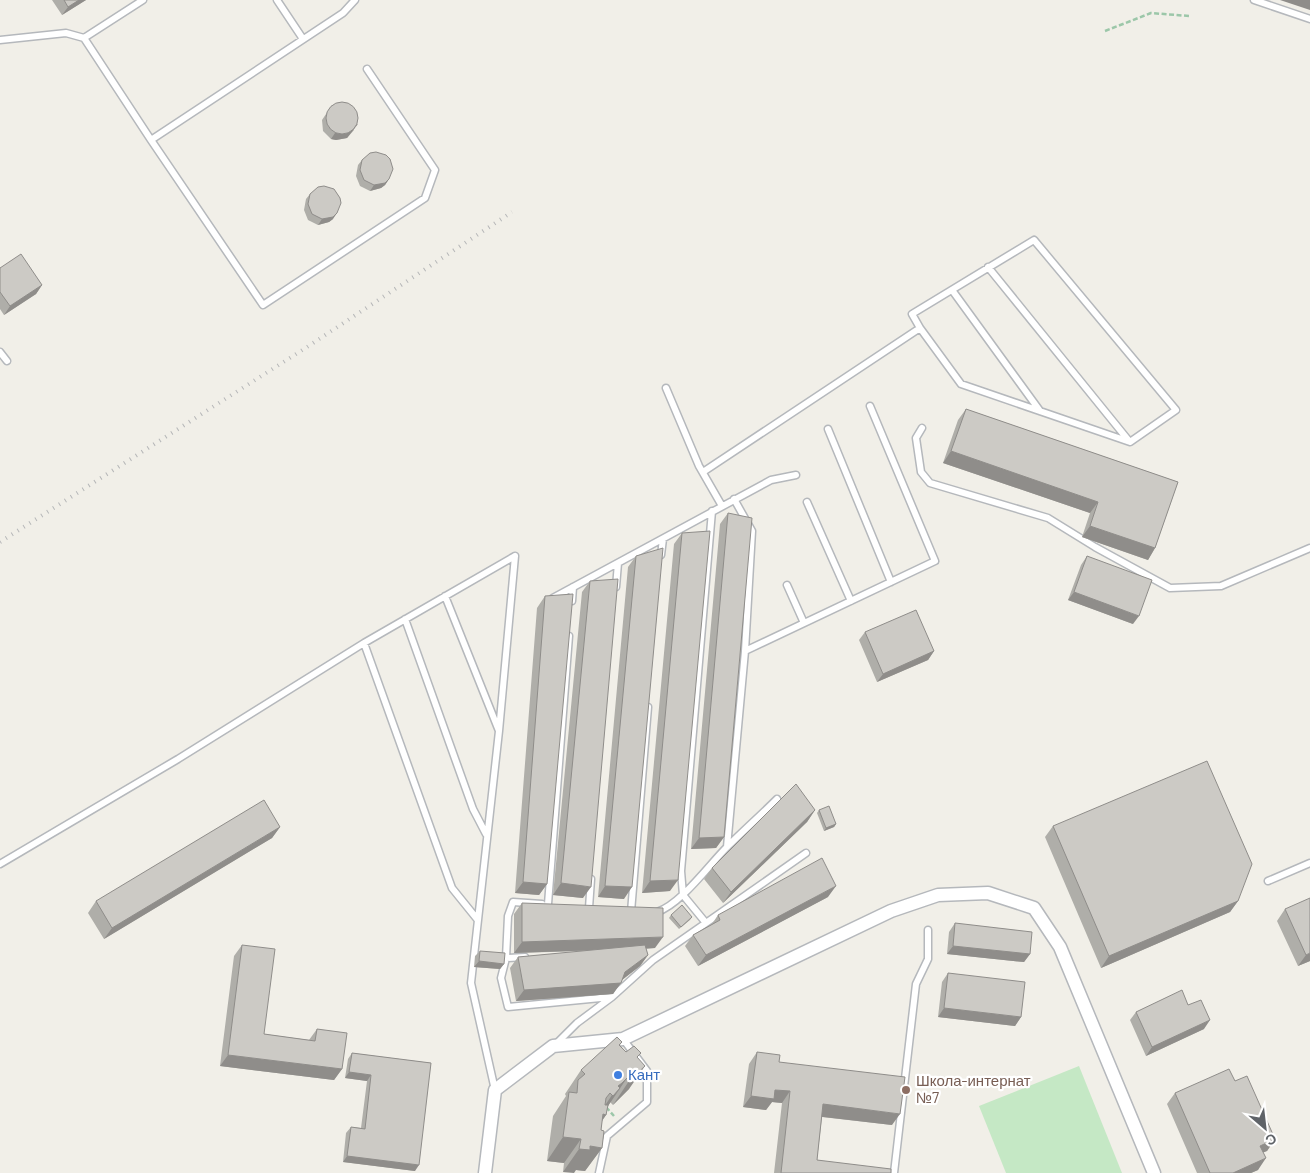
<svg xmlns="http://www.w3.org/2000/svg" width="1310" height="1173" viewBox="0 0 1310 1173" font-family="Barlow,sans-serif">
  <rect width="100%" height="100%" fill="#f1efe8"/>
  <path fill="#c5e8c5" d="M1079,1066L1122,1173H1006L979,1106Z"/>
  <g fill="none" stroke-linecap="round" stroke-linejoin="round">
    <g stroke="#b5b8bc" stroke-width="9">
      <path id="service" d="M277,0L303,39
        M1254,0L1310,19
        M84,38L143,0
        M0,40L66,33L84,38L151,140L263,305L425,198L435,170L367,69
        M151,140L343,13L355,0
        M988,267L1129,441
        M952,290L1040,411
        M0,352L7,361
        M666,388L699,466L722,506
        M922,428L916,438L921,472L930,483L1048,518L1095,547L1170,588L1221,586L1310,548
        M828,429L891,582
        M703,472L920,328L961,384L1130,442L1176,410L1034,240L912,314L920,328
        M807,502L851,601
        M661,555L663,539
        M787,585L804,623
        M616,587L618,563
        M445,596L499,731L515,556
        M553,598L771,480L796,475
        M572,601L573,587
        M405,619L473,809L486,834
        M364,643L452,888L477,919
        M745,651L935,561L870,406
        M727,847L745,651L752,531L734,499
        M0,864L178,759L364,643L515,556
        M1268,881L1310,863
        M542,904L513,902L508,916L506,958L501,978L508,1007L611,997
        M548,904L569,636
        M589,908L591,879
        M631,912L648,707
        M657,912C681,904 708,866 727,847C743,831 761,815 777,799
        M706,923L806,853
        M506,958L525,957
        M556,1044L577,1023L612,997L653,960L706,923L683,895L681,871L712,511
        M495,1090L471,983L499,731
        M599,1173L607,1136L647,1102V1071L623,1039
        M894,1173L916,984L928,959V930"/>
    </g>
    <g stroke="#b5b8bc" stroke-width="15">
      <path id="minor" d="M485,1173L495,1090L553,1046L623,1039L891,911L938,895L988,893L1034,908L1060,947L1154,1173"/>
    </g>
    <path stroke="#9cc7a9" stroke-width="2.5" stroke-dasharray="5 2.5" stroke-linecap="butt" d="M1105,31L1151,13L1189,16
      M606,1107L614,1116"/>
    <use href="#service" stroke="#fff" stroke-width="6"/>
    <use href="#minor" stroke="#fff" stroke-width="12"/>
    <path stroke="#b6b7b8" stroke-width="4" stroke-dasharray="1 6" stroke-linecap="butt" d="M0,542L304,349L512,212"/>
  </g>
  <path fill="#afaea9" d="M52,0H86L62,15Z
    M332,105L354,130L347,138L336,140L331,139L323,131L322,120Z
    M362,160L389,179L385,185L381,188L370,191L360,186L356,176L358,165Z
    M310,194L333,219L329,222L318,225L308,220L304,210L306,199Z
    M0,268L42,285L36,294L4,315L0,309Z
    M966,409L1178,482L1155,548L1148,560L1082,537L1090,513L943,463L958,420Z
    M728,513L724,837L716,848L691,849L720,524Z
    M682,533L670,891L642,893L674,544Z
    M636,556L624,899L598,897L628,567Z
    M1087,556L1133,624L1068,600L1081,565Z
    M590,581L583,898L553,895L582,592Z
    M545,596L547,884L539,895L515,893L537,608Z
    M865,632L934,651L928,660L877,682L859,640Z
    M815,810L807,822L723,903L704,879L712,868Z
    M819,810L836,824L834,827L824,831L817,813Z
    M1053,826L1238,901L1230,912L1101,968L1045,837Z
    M280,827L272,838L104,939L88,913L96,901Z
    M828,897L698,966L685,946L693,935L712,924L718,915Z
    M522,903L655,948L646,949L648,955L640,966L622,980L613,994L516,1001L510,968L518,957L586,951L514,953V914Z
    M1285,909L1310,961L1298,966L1277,921Z
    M671,915L692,917L690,920L679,929L669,918Z
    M955,923L1030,954L1024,962L947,954L949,932Z
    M242,945L264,1034L309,1040L317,1029L342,1069L334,1080L220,1066L234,956Z
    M480,951L504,964L500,969L474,967L475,956Z
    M948,973L1021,1017L1015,1026L938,1017L942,982Z
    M1188,1005L1204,1029L1146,1056L1130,1020L1136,1012Z
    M622,1042L620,1045L626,1052L638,1058L629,1089L613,1105L610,1102L608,1106L606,1115L602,1121L601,1130L602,1148L585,1171L576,1170L563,1172L564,1163L547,1161L553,1116L566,1096L565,1094L581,1070Z
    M757,1052L779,1062L892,1125L822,1117L817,1160L891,1173H774L782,1103L772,1102L766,1110L743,1107L749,1064Z
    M352,1053L431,1063L415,1171L343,1162L346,1133L351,1127L361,1128L367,1081L345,1078L348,1059Z
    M1235,1081L1275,1139L1267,1151L1263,1152L1258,1170L1251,1173H1197L1167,1104L1175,1093Z"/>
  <path fill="#8f8d8a" d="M79,0H86L62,15L68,7Z
    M1280,0H1310V10Z
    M358,124L347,138L336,140L331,139L335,133Z
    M389,179L385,185L381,188L370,191L374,185Z
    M337,213L333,219L329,222L318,225L322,219Z
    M42,285L36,294L4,315L10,306Z
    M951,451L1098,502L1090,513L943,463Z
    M1090,526L1155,548L1148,560L1082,537Z
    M1074,592L1139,616L1133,624L1068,600Z
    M934,651L928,660L877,682L883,674Z
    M815,810L807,822L723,903L731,892Z
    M836,824L834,827L824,831L826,828Z
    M280,827L272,838L104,939L112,928Z
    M724,837L716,848L691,849L699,838Z
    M678,880L670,891L642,893L650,881Z
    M523,882L547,884L539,895L515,893Z
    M561,883L591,887L583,898L553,895Z
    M605,886L632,887L624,899L598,897Z
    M836,886L828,897L698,966L706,955Z
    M1238,901L1230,912L1101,968L1109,956Z
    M663,937L655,948L514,953L522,942Z
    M953,946L1030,954L1024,962L947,954Z
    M1310,953V961L1298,966L1306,955Z
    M648,955L640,966L618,983H621L613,994L516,1001L524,990L625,972Z
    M479,961L504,964L500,969L474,967Z
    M944,1008L1021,1017L1015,1026L938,1017Z
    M1210,1020L1204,1029L1146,1056L1152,1047Z
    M228,1055L342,1069L334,1080L220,1066Z
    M645,1066L629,1089L613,1105L629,1081Z
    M349,1072L371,1075L367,1081L345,1078Z
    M627,1078L604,1112L596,1119L618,1086Z
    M775,1090L790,1091L782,1103L772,1102L766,1110L743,1107L751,1096Z
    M823,1104L900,1114L892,1125L815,1116Z
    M603,1114L606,1115L590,1138Z
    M563,1137L581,1139L564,1163L547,1161Z
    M1275,1139L1267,1151L1252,1157L1260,1146Z
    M590,1146L602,1148L585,1171L576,1170L574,1173L563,1172L579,1149Z
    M347,1156L419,1165L415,1171L343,1162Z
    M1266,1158L1258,1170L1251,1173H1233Z"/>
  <path fill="#cccac5" stroke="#8f8d8a" d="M64,0H79L68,7Z
    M326 118a16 16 0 1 1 32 0a16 16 0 1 1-32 0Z
    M376,152L386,155L390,159L393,169L389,179L385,183L374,185L364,180L360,170L362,160L370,153Z
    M324,186L334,189L340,198L341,203L337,213L333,217L322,219L312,214L308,204L310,194L318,187Z
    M21,254L42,285L10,306L0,292V268Z
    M966,409L1178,482L1155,548L1090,526L1098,502L951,451Z
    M728,513L752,518L724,837L699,838Z
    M710,531L678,880L650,881L682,533Z
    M663,548L632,887L605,886L636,556Z
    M1087,556L1152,580L1139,616L1074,592Z
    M618,579L591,887L561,883L590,581Z
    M573,594L547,884L523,882L545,596Z
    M916,610L934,651L883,674L865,632Z
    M1207,761L1252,864L1238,901L1109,956L1053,826Z
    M796,784L815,810L731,892L712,868Z
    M264,800L280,827L112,928L96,901Z
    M829,806L836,824L826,828L819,810Z
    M822,858L836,886L706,955L693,935L720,920L718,915Z
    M1310,898V953L1306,955L1285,909Z
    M522,903L663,908V937L522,942Z
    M682,905L692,917L681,927L671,915Z
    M955,923L1032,932L1030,954L953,946Z
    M242,945L275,949L264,1034L315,1041L317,1029L347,1033L342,1069L228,1055Z
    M645,945L648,955L625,972L621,983L524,990L518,957Z
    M480,951L505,953L504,964L479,961Z
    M948,973L1025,982L1021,1017L944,1008Z
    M1182,990L1188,1005L1201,1000L1210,1020L1152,1047L1136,1012Z
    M617,1037L622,1042L619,1045L626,1052L634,1046L641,1053L637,1057L645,1066L629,1081L627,1078L622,1083L618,1086L620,1088L613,1096L610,1093L606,1098L605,1105H608L606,1115L603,1114L601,1130L604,1131L602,1148L590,1146V1150L579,1149L581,1139L563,1137L569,1092L577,1093L578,1080L585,1074L581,1070Z
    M757,1052L780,1055L779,1062L905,1077L900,1114L823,1104L817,1160L891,1169V1173H781L790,1091L775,1090L774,1099L751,1096Z
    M352,1053L431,1063L419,1165L347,1156L351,1127L365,1129L371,1075L349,1072Z
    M1229,1069L1235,1081L1247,1076L1275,1139L1260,1146L1266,1158L1233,1173H1210L1175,1093Z"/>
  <circle fill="#3f7fe0" stroke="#fff" stroke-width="2" cx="618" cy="1075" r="5"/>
  <circle fill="#8d6e63" stroke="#fff" stroke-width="2" cx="906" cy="1090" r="5"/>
  <g text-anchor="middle" stroke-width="4.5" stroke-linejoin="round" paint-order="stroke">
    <g font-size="15" fill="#366cbe" stroke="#fff" text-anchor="start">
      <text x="628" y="1080">Кант</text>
    </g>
    <g font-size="15" fill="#785e54" stroke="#fff" text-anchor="start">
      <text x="916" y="1086">Школа-интернат<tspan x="916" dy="17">№7</tspan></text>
    </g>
  </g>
  <g transform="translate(1265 1128) rotate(152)" stroke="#ffffff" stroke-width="4" paint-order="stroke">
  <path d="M0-4L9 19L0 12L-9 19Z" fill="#5f6368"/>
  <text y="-8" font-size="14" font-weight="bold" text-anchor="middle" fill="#5f6368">С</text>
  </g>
</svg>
